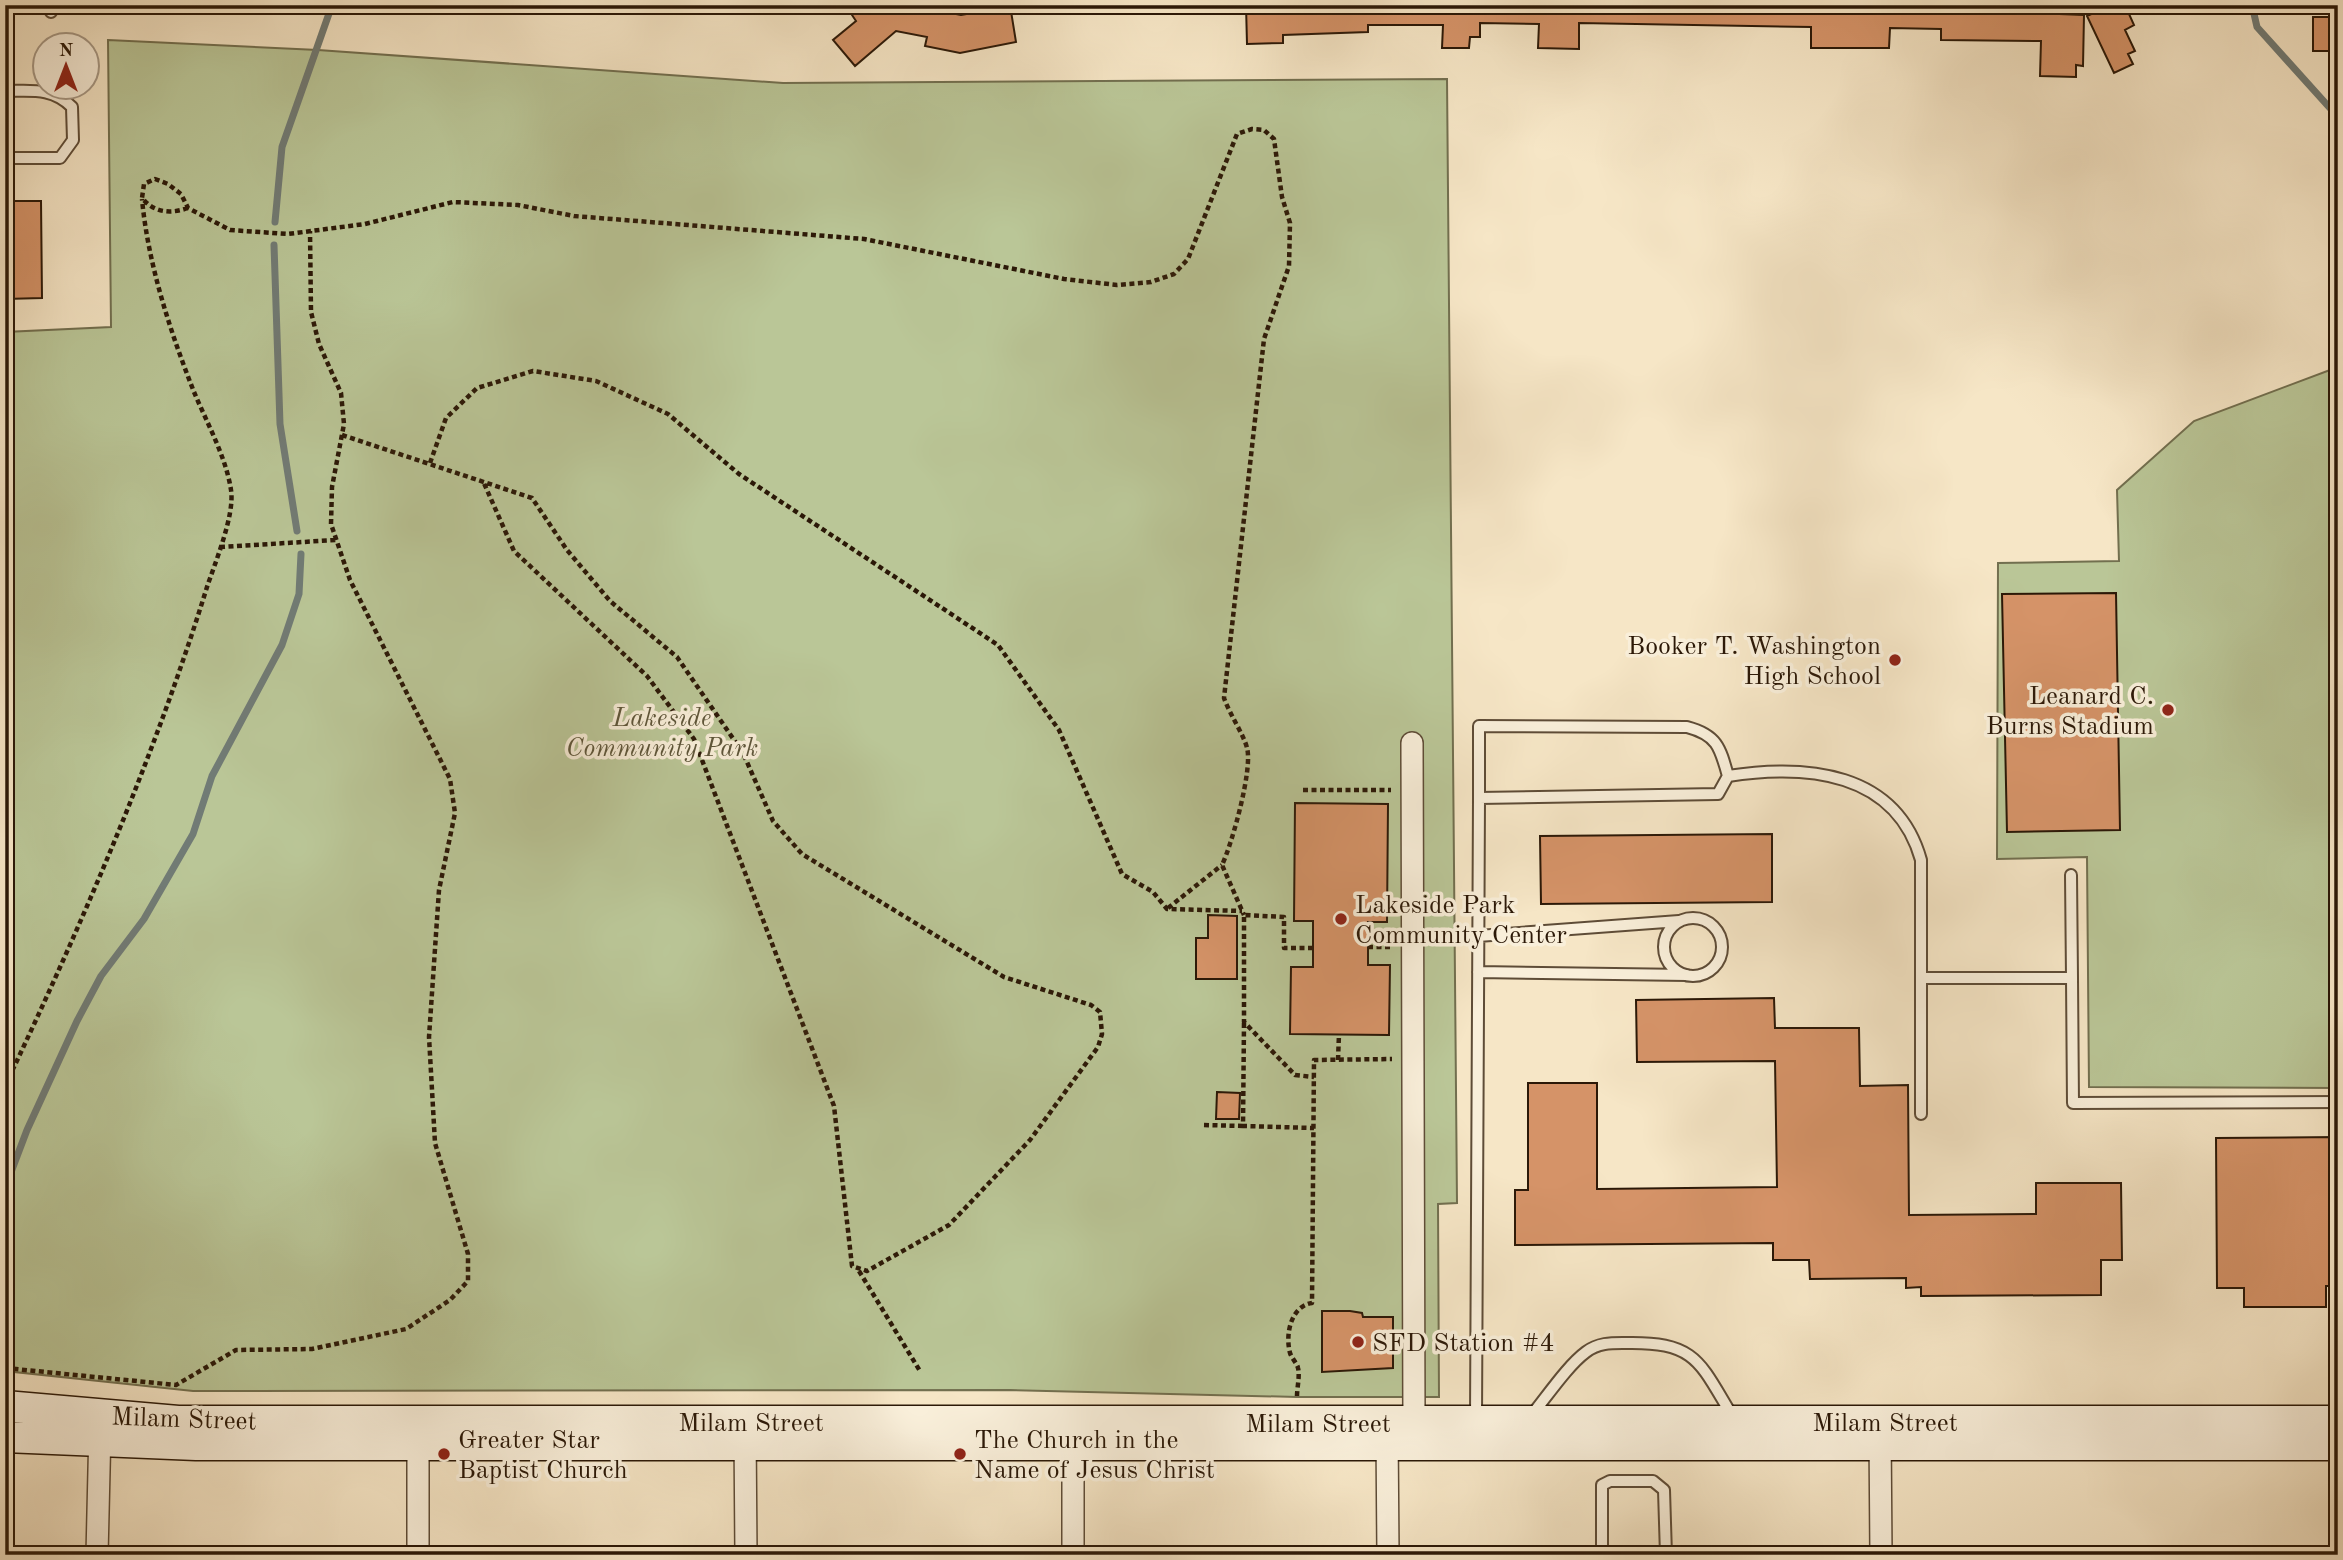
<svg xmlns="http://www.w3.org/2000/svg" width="2343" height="1560" viewBox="0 0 2343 1560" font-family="'Old Standard TT',serif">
  <rect width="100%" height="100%" fill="#f6e6c6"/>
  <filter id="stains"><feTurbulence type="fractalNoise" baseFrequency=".00286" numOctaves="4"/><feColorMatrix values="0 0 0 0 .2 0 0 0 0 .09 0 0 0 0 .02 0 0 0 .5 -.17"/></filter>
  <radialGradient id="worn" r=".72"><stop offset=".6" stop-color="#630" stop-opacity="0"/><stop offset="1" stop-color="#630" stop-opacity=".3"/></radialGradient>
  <path fill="#bac697" stroke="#726f4f" stroke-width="2" d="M108,40L318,50L783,83L1447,79L1457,1203L1438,1204L1439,1397H1297L1010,1390L193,1391L5,1371V332L111,327Z
    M2338,367V1088L2089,1087L2087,857L1997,859L1998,563L2119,561L2117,490L2194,421Z"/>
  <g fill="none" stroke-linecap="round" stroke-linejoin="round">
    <path stroke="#717b75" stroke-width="7" d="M2252,5L2257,27L2338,117
      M275,222L282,147L332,5
      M274,245L280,424L297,531
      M5,1188L27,1130L77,1021L101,976L144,919L193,834L212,776L282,645L299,594L301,554
      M5,1552L8,1555"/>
  </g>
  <path fill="#d59368" stroke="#2b1807" stroke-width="2" d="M864,5H910L961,15L990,10V5H1010L1016,42L960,53L925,46L927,37L896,31L855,66L833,40L856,21L852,15Z
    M1246,5H2035V13L2084,15L2083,66L2076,65V77L2040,76L2041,41L1941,40V29L1890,28L1889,48H1811V27L1579,23V49L1538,48L1539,24L1480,23V37H1470L1469,48H1442L1443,25H1368V32L1283,35V43L1247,44Z
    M2111,5H2125L2134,25L2125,30L2135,51L2128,54L2133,64L2114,73L2087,16Z
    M2313,17H2338V51H2313Z
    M5,201H41L42,298L5,299Z
    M2116,593L2120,830L2007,832L2002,594Z
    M1295,803L1388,804L1387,922H1368V965H1390L1389,1035L1290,1034L1291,967H1313V921H1294Z
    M1772,834V902L1541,904L1540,836Z
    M1208,915L1237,916V979H1196V938H1208Z
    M1774,998L1775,1028H1859L1860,1086L1908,1085L1909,1215L2036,1214V1183H2121L2122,1260H2101V1295L1921,1296V1287L1906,1288V1278L1810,1279L1809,1260H1773V1243L1515,1245V1190H1528V1083H1597V1189L1777,1187L1775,1061L1637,1062L1636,1000Z
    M1217,1092L1240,1093L1239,1119H1216Z
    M2338,1137V1286H2326V1307H2244V1288H2217L2216,1138Z
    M1322,1311H1350L1362,1313L1363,1317H1393V1368L1322,1372Z"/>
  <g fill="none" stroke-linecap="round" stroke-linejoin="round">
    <g stroke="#5e4c37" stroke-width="14">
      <path id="lane" d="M51,12V5
        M5,91C31,91 52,87 72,107L73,140L60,158H5
        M1479,798V726L1687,727C1717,735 1720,747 1728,776
        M2071,875L2072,978
        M1664 947a29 29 0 1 1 58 0a29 29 0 1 1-58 0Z
        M1478,936L1679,921
        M1478,972L1687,975
        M1921,978H2072L2073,1103L2338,1102
        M1530,1417C1546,1398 1567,1366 1586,1352C1599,1342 1613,1343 1628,1343C1697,1342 1700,1363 1733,1417
        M1476,1420L1479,798L1718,794L1728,776C1806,764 1896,771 1921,860V1114
        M1602,1555V1485L1610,1481H1653L1664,1490L1666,1555"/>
    </g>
    <g stroke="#5e4c37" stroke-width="24">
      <path id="street" d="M1412,743L1414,1422
        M418,1431V1555
        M745,1431L746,1555
        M1880,1431L1881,1555
        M1387,1432L1388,1555
        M97,1555L100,1428
        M1073,1555V1432"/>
    </g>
    <g stroke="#2b1807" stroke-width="33">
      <path id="secondary" d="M5,1406L178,1421H2338
        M5,1437L196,1445H2338"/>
    </g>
    <path stroke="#2b1807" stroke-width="4.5" stroke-dasharray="5 3.5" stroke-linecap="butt" d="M188,208C171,214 154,213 142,198L144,184L155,179L168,184L181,194L188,208L230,230L288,234L365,224L453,202L518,205L574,216L864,239L1064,279L1117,285L1151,282L1174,274L1188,259L1237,134L1252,129L1264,130L1274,139L1282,197L1290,223L1289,266L1264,339L1224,698C1230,715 1244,735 1247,748C1253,769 1232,844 1222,865L1244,915
      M342,435L532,498L567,550L610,601L677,657L743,753L773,821L802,854L1004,977L1091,1005L1100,1012L1102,1034L1098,1047L1030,1140L949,1225L867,1271L852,1266L834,1106L694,739L647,676L514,551L483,481
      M430,463L446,418L477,388L533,371L596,381L668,414L739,474L998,645L1059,730L1122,874L1153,892L1167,909L1242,911
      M220,547L336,540
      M1303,790H1391
      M1168,908L1222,865
      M1368,947H1393
      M1313,948H1284V917L1244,915V1022L1295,1075L1314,1077
      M1244,1023L1243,1126L1314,1128
      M1338,1060L1339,1034
      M5,1086C82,924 154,758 207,587C215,563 235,515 231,490C226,457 207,423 194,392C170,331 148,264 142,199
      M1204,1125L1243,1126
      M859,1271L920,1371
      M5,1368L176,1385L236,1350L312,1349L406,1329L450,1300L468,1281V1254L435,1143L429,1037L439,890L455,813L450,779L350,580L331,524L332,487L344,424L341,393L319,344L311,312L310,231
      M1297,1396C1297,1388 1300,1376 1298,1368C1297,1363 1292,1359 1290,1353C1285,1334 1291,1306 1312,1303L1314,1060L1392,1059"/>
    <use href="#lane" stroke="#f9efda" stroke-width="10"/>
    <use href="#street" stroke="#f9efda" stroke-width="21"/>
    <use href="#secondary" stroke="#f9efda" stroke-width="30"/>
  </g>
  <g fill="#8f2418" stroke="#f9efda" stroke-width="2.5">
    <circle cx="1895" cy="660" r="7"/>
    <circle cx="2168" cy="710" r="7"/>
    <circle cx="1341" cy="919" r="7"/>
    <circle cx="1358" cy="1342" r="7"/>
    <circle cx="444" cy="1454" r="7"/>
    <circle cx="960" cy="1454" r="7"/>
  </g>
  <g text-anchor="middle" stroke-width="7" stroke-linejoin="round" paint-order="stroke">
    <g font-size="26" fill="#2b1807" stroke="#f9efda" text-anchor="start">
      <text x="1881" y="654" text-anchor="end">Booker T. Washington<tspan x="1881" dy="30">High School</tspan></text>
      <text x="2154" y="704" text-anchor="end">Leanard C.<tspan x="2154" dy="30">Burns Stadium</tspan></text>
      <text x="1355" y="913">Lakeside Park<tspan x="1355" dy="30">Community Center</tspan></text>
      <text x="1372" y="1351">SFD Station #4</text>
      <text x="458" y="1448">Greater Star<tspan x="458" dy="30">Baptist Church</tspan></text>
      <text x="974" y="1448">The Church in the<tspan x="974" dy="30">Name of Jesus Christ</tspan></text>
    </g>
    <g font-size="26" font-style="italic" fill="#5d5539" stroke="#f9efda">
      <text x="662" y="726">Lakeside<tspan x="662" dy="30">Community Park</tspan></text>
    </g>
    <g font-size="26" fill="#2b1807" stroke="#f9efda">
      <text transform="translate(184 1418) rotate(2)" y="9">Milam Street</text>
      <text x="751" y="1431">Milam Street</text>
      <text x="1885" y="1431">Milam Street</text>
      <text x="1318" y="1432">Milam Street</text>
    </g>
  </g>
  <rect width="2343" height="1560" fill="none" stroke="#f6e6c6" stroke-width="28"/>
  <rect x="7" y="7" width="2329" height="1546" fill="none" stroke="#2b1807" stroke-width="3.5"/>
  <rect x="14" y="14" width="2315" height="1532" fill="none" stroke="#2b1807" stroke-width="2"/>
  <g transform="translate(66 66)"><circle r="33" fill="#f9efda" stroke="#a79986" stroke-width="2"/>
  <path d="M0-5L12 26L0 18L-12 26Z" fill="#8f2418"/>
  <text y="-10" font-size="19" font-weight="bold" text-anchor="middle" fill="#2b1807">N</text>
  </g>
  <rect width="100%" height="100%" filter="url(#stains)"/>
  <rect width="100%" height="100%" fill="url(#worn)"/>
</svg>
